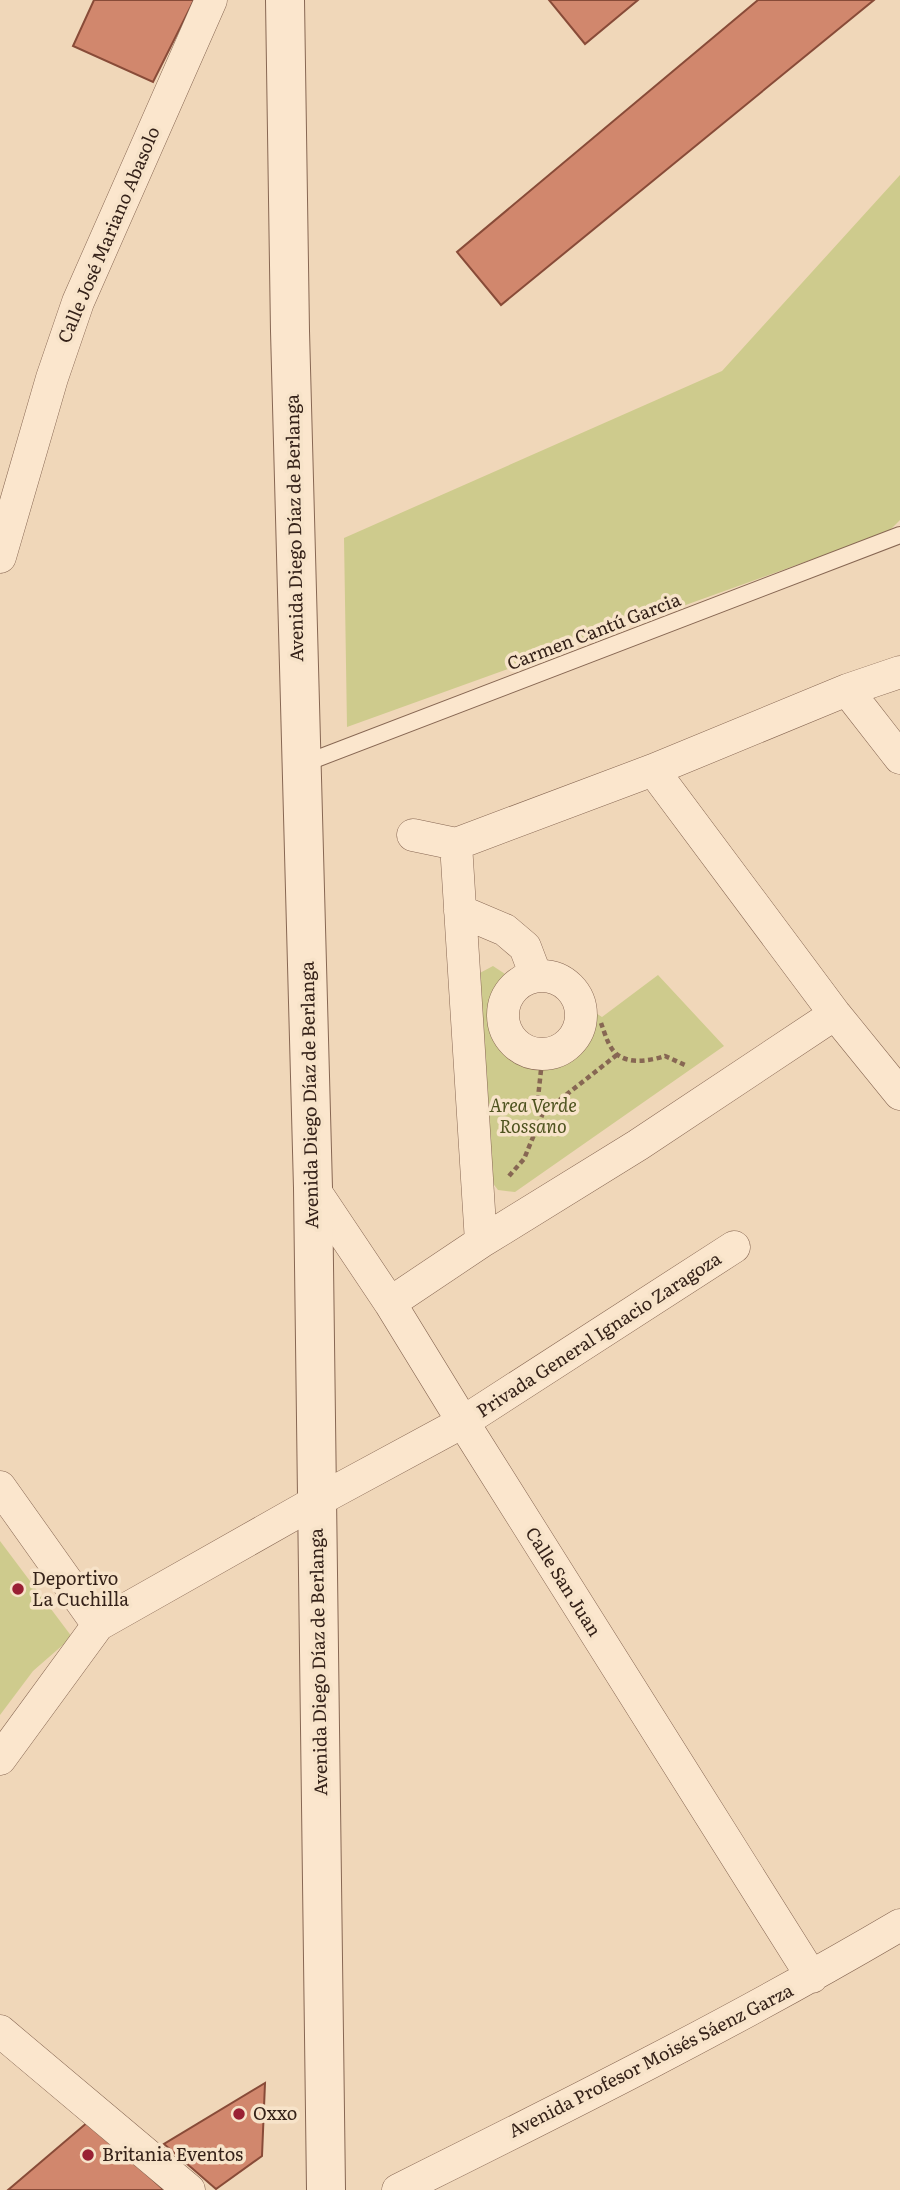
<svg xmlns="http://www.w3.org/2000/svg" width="900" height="2190" viewBox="0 0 900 2190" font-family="Literata,serif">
  <rect width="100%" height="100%" fill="#f0d7b9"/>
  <path fill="#cecb8d" d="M900,175V520L888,532L347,727L344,538L722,371Z
    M493,966L514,980L499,1006L498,1032L512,1053L523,1061L547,1066L559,1064L581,1050L592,1027L594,1012L602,1017L658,975L724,1046L515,1192L498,1190L485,1173L476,975Z
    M0,1541L72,1637L33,1671L0,1715Z"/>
  <path fill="#d1876d" stroke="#884b38" stroke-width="2" d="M94,0H194L153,82L73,46Z
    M549,0H638L585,44Z
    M758,0H874L501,305L457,252Z
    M265,2083L262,2156L216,2189L164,2144Z
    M89,2121L164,2190H8Z"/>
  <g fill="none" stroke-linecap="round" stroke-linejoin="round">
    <g stroke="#876753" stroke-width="18">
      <path id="service" d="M303,764L900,535"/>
    </g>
    <g stroke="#876753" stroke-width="33">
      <path id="minor" d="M0,557L52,378L78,302L211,0
        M847,690L900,758
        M653,770L835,1014L900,1094
        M413,835L456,844L653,770L847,690L900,672
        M456,844L481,1242
        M460,911L505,930L525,947L536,976
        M503 1015a39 39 0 1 1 78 0a39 39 0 1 1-78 0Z
        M313,1188L390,1303L463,1422L812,1977
        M390,1303L481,1242L638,1145L835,1014
        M0,1487L98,1625
        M0,1759L98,1625L317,1501L463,1422L734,1247
        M0,2031L189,2190
        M398,2190C567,2106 737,2021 900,1925"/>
    </g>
    <g stroke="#876753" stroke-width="40">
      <path id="tertiary" d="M285,0L290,331L313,1188L326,2190"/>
    </g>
    <path stroke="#876753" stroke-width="4.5" stroke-dasharray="5 3.5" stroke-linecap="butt" d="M601,1023C604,1031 607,1042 612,1049C624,1066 649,1061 665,1056L685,1065
      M541,1070L538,1098L543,1113
      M509,1176L524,1159L543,1113L618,1054"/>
    <use href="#service" stroke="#fbe6cd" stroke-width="16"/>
    <use href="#minor" stroke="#fbe6cd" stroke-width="32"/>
    <use href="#tertiary" stroke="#fbe6cd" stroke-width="38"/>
  </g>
  <g fill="#992034" stroke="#f7e3c9" stroke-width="2.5">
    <circle cx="18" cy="1589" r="7"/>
    <circle cx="239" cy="2114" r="7"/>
    <circle cx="88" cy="2155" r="7"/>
  </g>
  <g text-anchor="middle" stroke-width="7" stroke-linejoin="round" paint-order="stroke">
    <g font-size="18" fill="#352219" stroke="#f7e3c9">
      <text transform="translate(109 235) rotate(-67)" y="6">Calle José Mariano Abasolo</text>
      <text transform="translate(295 528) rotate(-91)" y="6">Avenida Diego Díaz de Berlanga</text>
      <text transform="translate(594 632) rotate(-21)" y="6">Carmen Cantú Garcia</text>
      <text transform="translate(310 1095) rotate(-91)" y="6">Avenida Diego Díaz de Berlanga</text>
      <text transform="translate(599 1335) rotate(-33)" y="6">Privada General Ignacio Zaragoza</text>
      <text transform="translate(563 1582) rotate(58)" y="6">Calle San Juan</text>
      <text transform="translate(319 1662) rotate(-91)" y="6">Avenida Diego Díaz de Berlanga</text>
      <text transform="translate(651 2061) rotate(-27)" y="6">Avenida Profesor Moisés Sáenz Garza</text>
    </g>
    <g font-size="18" font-style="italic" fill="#4e531f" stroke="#f7e3c9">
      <text x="533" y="1112">Area Verde<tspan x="533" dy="21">Rossano</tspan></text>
    </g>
    <g font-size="18" fill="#352219" stroke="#f7e3c9" text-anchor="start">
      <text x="32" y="1585">Deportivo<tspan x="32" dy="21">La Cuchilla</tspan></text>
      <text x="253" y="2120">Oxxo</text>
      <text x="102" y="2161">Britania Eventos</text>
    </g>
  </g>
</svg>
